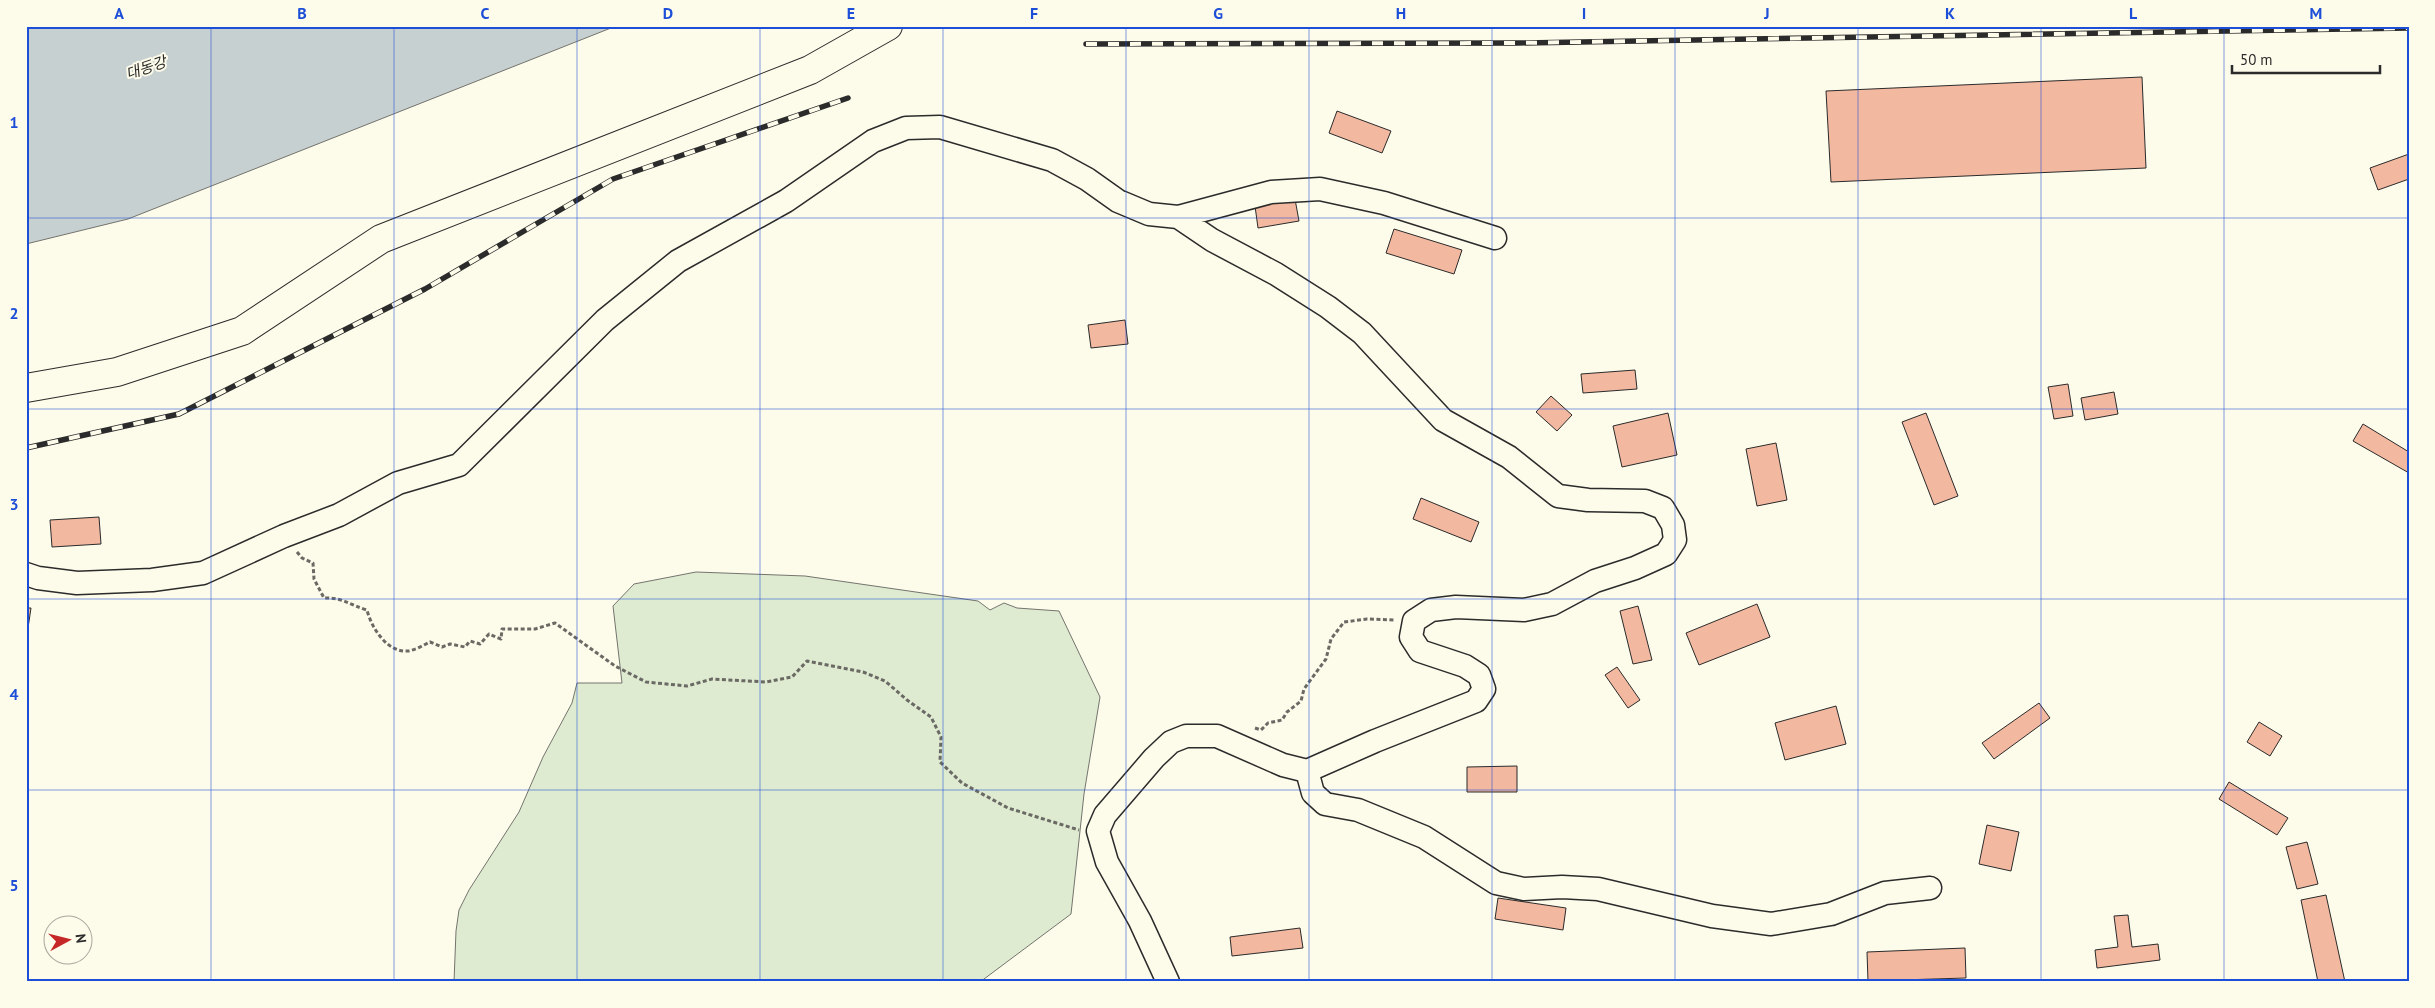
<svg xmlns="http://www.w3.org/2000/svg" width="2435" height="1008" viewBox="0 0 2435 1008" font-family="'PT Sans','Noto Sans KR',sans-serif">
  <rect width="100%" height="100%" fill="#fdfbea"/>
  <path fill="#deebd1" stroke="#74746e" d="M696,572L805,576L978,601L990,610L1004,603L1017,608L1059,611L1100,697L1084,794L1071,914L980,982H454L456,931L459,910L469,890L519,812L543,757L572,703L577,683H622L613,606L634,584Z"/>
  <path fill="#c7d0d0" stroke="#74746e" d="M26,26H616L128,219L26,244Z"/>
  <path fill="#f2b8a0" stroke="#2b2b2b" d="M2142,77L2146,168L1831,182L1826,91Z
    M1337,111L1391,131L1382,153L1329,133Z
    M2409,154V179L2378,190L2370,168Z
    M1295,199L1299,221L1258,228L1255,206Z
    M1394,229L1462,250L1454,274L1386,253Z
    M1125,320L1128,344L1091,348L1088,325Z
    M1635,370L1637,389L1583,393L1581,374Z
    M2068,384L2073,416L2054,419L2048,387Z
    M2114,392L2118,414L2085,420L2081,398Z
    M1551,396L1572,415L1557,431L1536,412Z
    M1668,413L1677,455L1622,467L1613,426Z
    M1926,413L1958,496L1934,505L1902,422Z
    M2363,424L2409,452V473L2353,441Z
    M1776,443L1787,500L1757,506L1746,449Z
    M1421,498L1479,522L1471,542L1413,519Z
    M99,517L101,544L52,547L50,520Z
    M1757,604L1770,637L1699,665L1686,633Z
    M1638,606L1652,660L1633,664L1620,611Z
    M26,608H31L28,628H26Z
    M1617,667L1640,700L1628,708L1605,675Z
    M2039,703L2050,718L1994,759L1982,743Z
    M1836,706L1846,744L1785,760L1775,723Z
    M2259,722L2282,736L2270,756L2247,742Z
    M1517,766V792H1467V767Z
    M2229,782L2288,818L2277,835L2219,799Z
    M1987,825L2019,832L2011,871L1979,864Z
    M2307,842L2318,884L2297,889L2286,847Z
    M2326,895L2345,982H2318L2301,900Z
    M1498,898L1566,908L1563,930L1495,919Z
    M2128,915L2132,947L2158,944L2160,960L2097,968L2095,950L2118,947L2114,916Z
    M1300,928L1303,948L1232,956L1230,937Z
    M1965,948L1966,978L1868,981L1867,952Z"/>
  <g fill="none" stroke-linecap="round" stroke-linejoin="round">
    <g stroke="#2b2b2b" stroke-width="25">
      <path id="minor" d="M26,574L38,578L77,583L152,580L203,573L284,536L339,515L398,483L459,465L605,320L678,261L786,201L873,141L906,128L940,127L1052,160L1087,179L1118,201L1149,214L1178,217L1271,192L1320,189L1384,203L1495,238
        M1307,771L1313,793L1325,804L1358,810L1424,837L1496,883L1524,889L1562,887L1598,889L1712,916L1771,924L1831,914L1885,893L1930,888
        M1168,982L1140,921L1107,862L1098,831L1105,815L1154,758L1171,742L1186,736H1217L1283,765L1307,771L1375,741L1476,701L1484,689L1479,675L1465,666L1420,651L1411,637L1414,621L1431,610L1456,607L1524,610L1552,604L1595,581L1635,568L1666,554L1675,540L1673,525L1663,508L1645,501L1588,500L1558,496L1509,457L1443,420L1362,333L1328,307L1276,274L1212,240L1178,217"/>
    </g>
    <g stroke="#2b2b2b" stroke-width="30">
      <path id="major" d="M26,388L117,372L242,331L381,239L810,70L888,26"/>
    </g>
    <path stroke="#6a6964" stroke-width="3" stroke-dasharray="4 2.5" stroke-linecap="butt" d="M297,552L302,558L313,563L314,579L324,598C342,597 350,605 367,610C371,627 387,653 408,651C415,650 424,645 430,642L442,647L450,644L465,647L470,641L480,644L489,634L501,639L502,629H535L555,623L615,666L646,682L687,686L712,679L766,682L792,677L807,661L863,672L885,681L907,700L931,717L941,737L940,762L962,783L1008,808L1079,830
      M1255,728L1261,730L1268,723L1282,720L1287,712L1301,701L1304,689L1326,659L1331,639L1344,622L1367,619L1394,620"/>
    <use href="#minor" stroke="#fdfbea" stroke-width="22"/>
    <use href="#major" stroke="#fdfbea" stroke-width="28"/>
    <g stroke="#2b2b2b" stroke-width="5.5">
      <path id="rail" d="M1086,44L1518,43L2409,28
        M26,448L179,414L425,289L613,179L848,98"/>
    </g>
    <use href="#rail" stroke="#fdfbea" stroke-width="4" stroke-dasharray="11" stroke-linecap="butt"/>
  </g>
  <path fill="none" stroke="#1d4ed8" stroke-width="1" stroke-opacity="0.55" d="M211,26V982M394,26V982M577,26V982M760,26V982M943,26V982M1126,26V982M1309,26V982M1492,26V982M1675,26V982M1858,26V982M2041,26V982M2224,26V982M26,218H2409M26,409H2409M26,599H2409M26,790H2409"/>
  <g text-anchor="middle" stroke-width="4" stroke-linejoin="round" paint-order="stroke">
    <g font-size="15" font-style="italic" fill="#2b2b2b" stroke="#fdfbea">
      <text transform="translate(146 68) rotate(-19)" y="5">대동강</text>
    </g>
  </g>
  <rect width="2435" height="1008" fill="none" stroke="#fdfbea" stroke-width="55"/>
  <g transform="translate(68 940) rotate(83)"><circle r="24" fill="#fdfbea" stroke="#a9a89e"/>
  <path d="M0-4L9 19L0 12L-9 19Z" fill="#c62828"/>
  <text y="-8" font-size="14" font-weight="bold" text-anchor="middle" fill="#2b2b2b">N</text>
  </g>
  <path d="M2232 65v8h148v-8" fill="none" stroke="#2b2b2b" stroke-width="2.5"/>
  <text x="2240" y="65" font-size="15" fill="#2b2b2b" stroke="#fdfbea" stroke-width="4" paint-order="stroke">50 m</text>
  <rect x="28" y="28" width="2380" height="952" fill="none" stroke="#1d4ed8" stroke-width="2"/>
  <g font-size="16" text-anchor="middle" font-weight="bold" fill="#1d4ed8">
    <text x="119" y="19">A</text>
    <text x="302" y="19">B</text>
    <text x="485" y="19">C</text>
    <text x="668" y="19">D</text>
    <text x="851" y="19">E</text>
    <text x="1034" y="19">F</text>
    <text x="1218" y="19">G</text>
    <text x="1401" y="19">H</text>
    <text x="1584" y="19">I</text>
    <text x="1767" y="19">J</text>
    <text x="1950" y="19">K</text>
    <text x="2133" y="19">L</text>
    <text x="2316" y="19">M</text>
    <text x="14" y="128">1</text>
    <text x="14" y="319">2</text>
    <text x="14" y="510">3</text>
    <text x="14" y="700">4</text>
    <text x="14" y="891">5</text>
  </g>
</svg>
